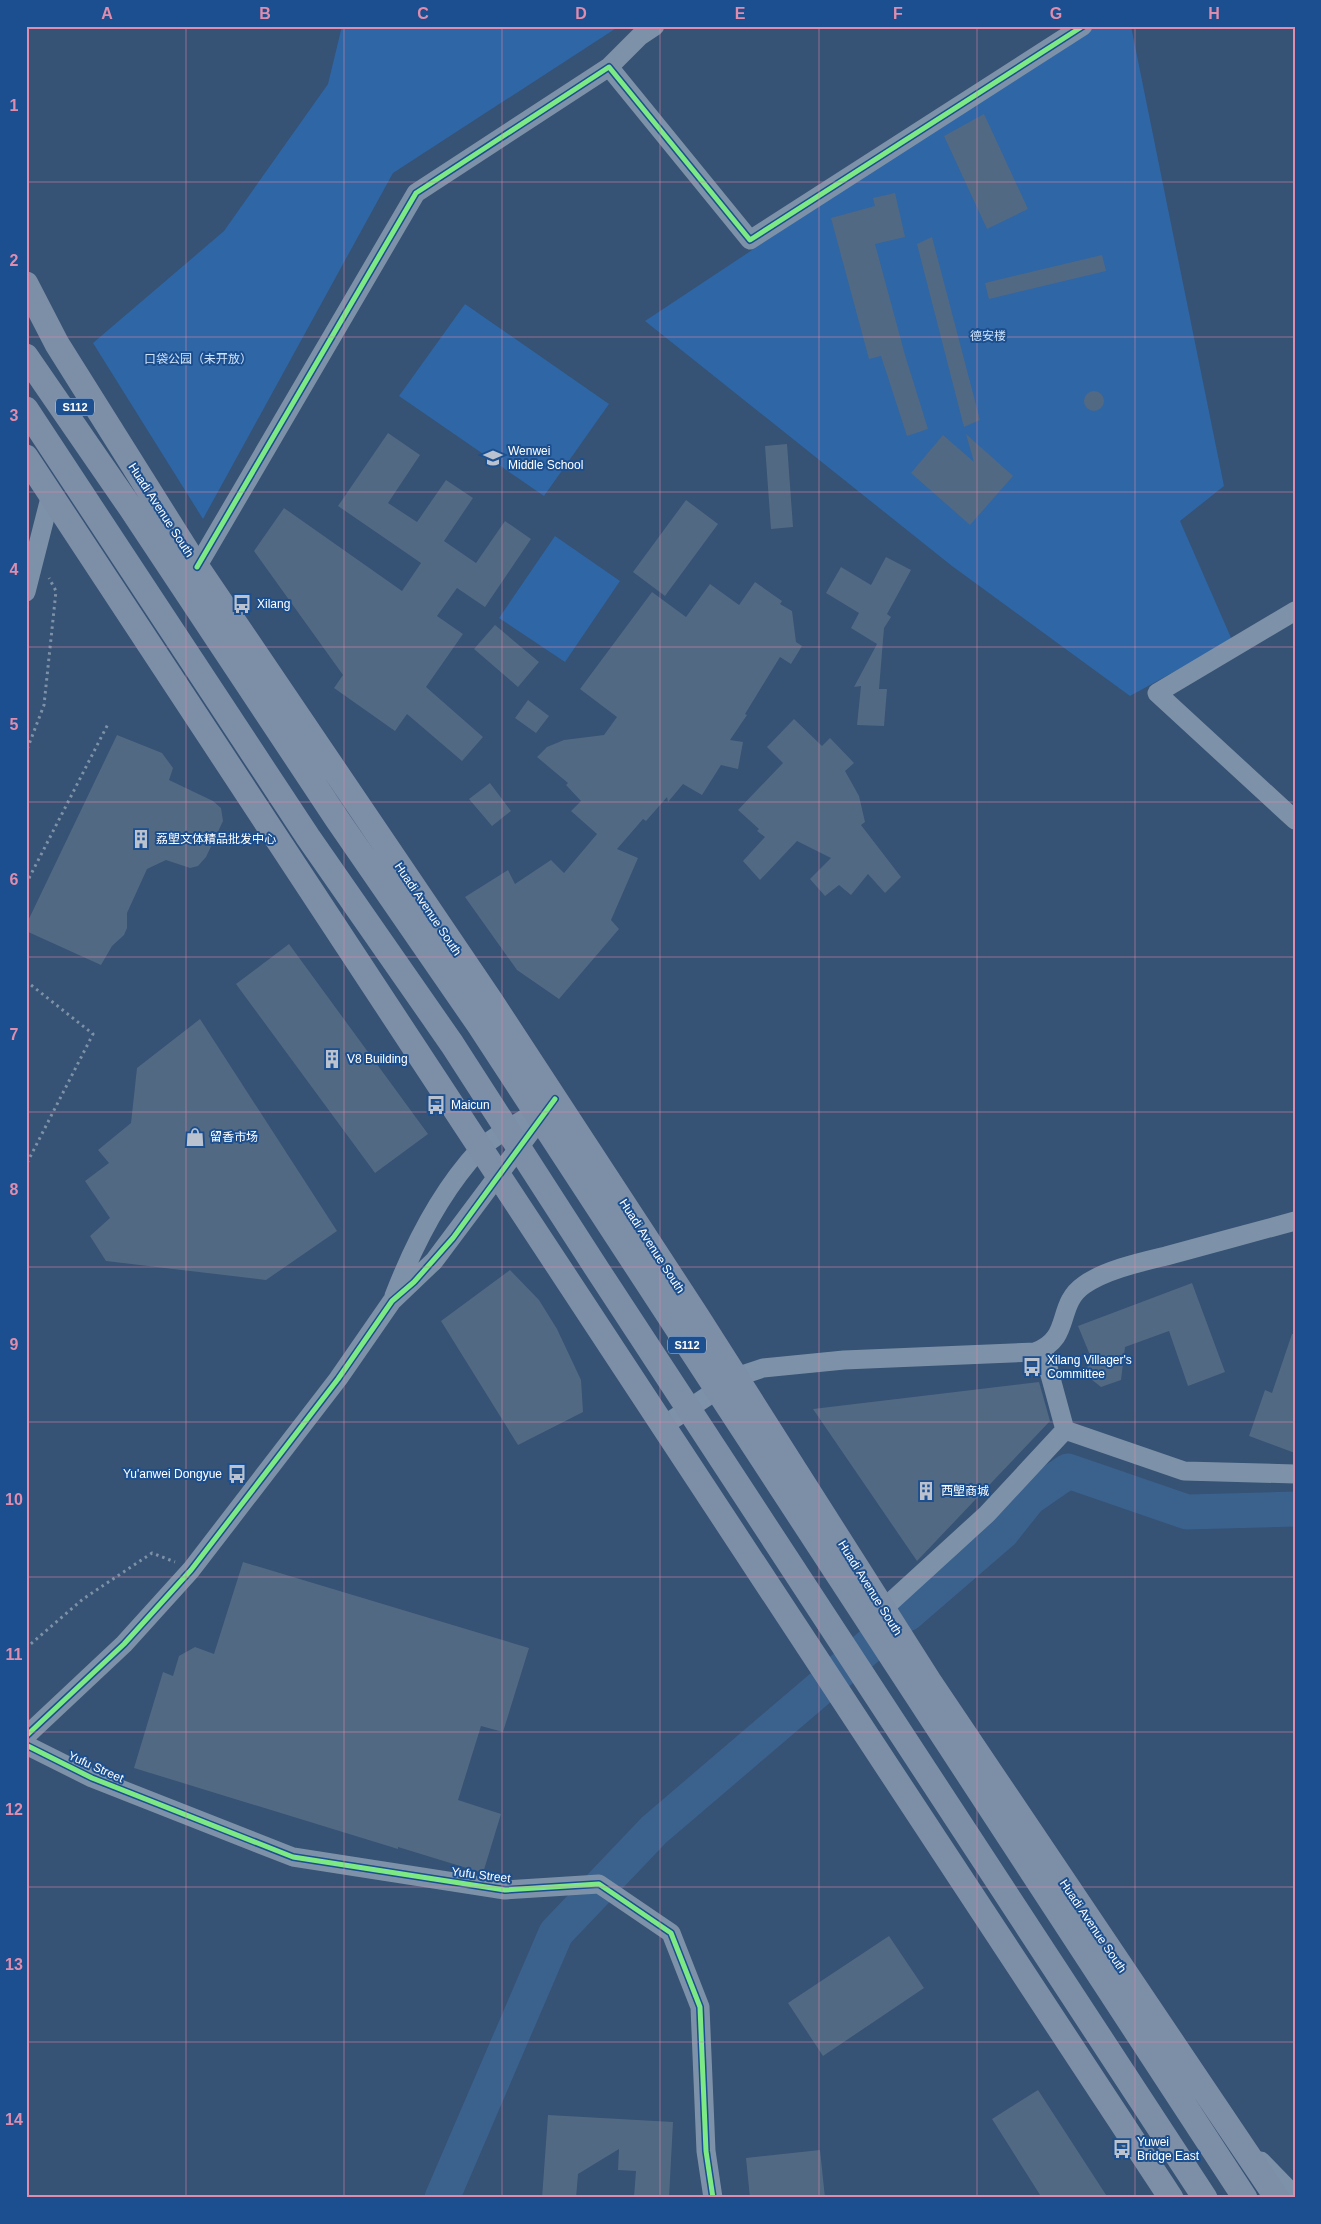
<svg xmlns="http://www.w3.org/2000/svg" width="1321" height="2224" viewBox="0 0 1321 2224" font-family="Helvetica,'Noto Sans SC',sans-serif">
  <rect width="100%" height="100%" fill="#365274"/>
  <path fill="#2f66a5" d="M342,26L618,27L393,173L203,519L93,343L224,231L328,84Z
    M1090,26H1131L1224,486L1180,521L1232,640L1130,696L952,566L645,321Z
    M465,304L609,404L544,496L399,396Z
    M555,536L620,581L565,662L499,618Z"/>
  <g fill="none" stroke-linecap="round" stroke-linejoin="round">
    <path stroke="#3b618d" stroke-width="35" d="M907,1614L1002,1532L1029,1498L1068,1471L1187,1512L1295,1509
      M442,2198L556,1933L654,1830L880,1637"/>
  </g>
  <path fill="#526984" d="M984,114L1028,209L987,229L944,136Z
    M895,193L905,237L875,244L905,355L928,429L907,436L881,356L869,359L831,218L875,206L873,198Z
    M932,237L980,420L964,427L917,244Z
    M1102,255L1106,271L989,299L985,283Z
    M1084 401a10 10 0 1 1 20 0a10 10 0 1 1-20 0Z
    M388,433L420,455L388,503L417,522L446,480L473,498L444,541L476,563L505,521L531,539L485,607L457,588L437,616L463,634L426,687L483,737L462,761L407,714L395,731L334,688L343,675L254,551L284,508L402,591L421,563L338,506Z
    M966,434L1013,476L970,525L911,473L943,435L974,462Z
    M787,444L793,527L771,529L765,446Z
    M686,500L718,524L665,596L633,572Z
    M886,557L911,570L887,614L891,617L884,628L879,689H887L884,726L857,725L861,686L854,687L877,644L851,628L859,613L826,593L841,567L871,585Z
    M755,582L782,601L780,604L792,611L796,642L802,646L791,664L780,657L745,714L747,715L730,740L743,742L738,769L721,765L702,795L683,784L668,802L667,797L646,821L643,819L617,849L638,858L611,920L619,929L559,999L517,970L465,897L508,870L515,884L551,860L564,873L597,834L571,811L581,801L566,785L568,783L537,757L547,747L564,740L604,735L617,717L580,689L652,592L686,617L710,584L739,605Z
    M495,625L539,662L518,687L474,649Z
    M528,700L549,716L536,733L515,718Z
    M794,719L822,746L830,738L854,763L845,771L859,796L865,822L861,825L901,877L885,893L868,874L851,895L839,885L825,896L810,879L831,858L797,841L760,880L743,861L765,837L757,831L759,829L738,810L783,763L767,747Z
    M117,735L162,753L173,768L169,780L213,801L221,808L223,821L206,857L198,866L190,868L166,860L147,869L127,913V928L124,935L112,946L101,965L26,931V925Z
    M490,783L511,811L492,826L469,799Z
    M289,944L428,1134L375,1173L236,984Z
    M200,1019L337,1231L266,1280L106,1261L90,1236L110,1218L85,1181L109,1163L98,1150L131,1123L137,1068Z
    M510,1270L539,1300L557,1329L581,1380L583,1412L518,1445L441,1321Z
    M1192,1283L1225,1372L1188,1386L1169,1331L1125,1347L1121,1380L1101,1387L1086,1375L1090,1355L1078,1326Z
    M1292,1334H1295V1453L1249,1436L1265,1390L1272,1393Z
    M1039,1382L1050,1421L917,1561L813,1409Z
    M243,1562L529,1648L503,1732L481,1726L458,1800L501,1814L483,1873L398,1847V1849L134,1768L163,1672L173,1676L179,1656L195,1647L214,1654Z
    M889,1936L924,1988L823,2056L788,2003Z
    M1038,2090L1108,2198H1042L992,2119Z
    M548,2115L673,2122L669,2198L634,2197L636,2171L618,2170L619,2149L578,2174L576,2198H542Z
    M820,2150L825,2198H750L746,2158Z"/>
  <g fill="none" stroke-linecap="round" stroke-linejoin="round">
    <path stroke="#7d92a8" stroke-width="3" stroke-dasharray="2.5 4" stroke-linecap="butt" d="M26,747H28L44,705L56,591L49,578
      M26,884L108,724
      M26,981L93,1034L26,1165
      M26,1648L83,1599L152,1553L175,1562"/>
    <path stroke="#7d92a8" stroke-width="19" d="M609,67L640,36L655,26
      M197,567L416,193L609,67L750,240L1083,26
      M26,592L51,494
      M1295,611L1157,693L1295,820
      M394,1296C414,1244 441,1191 479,1150C491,1137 527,1118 543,1107
      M663,1426L736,1377L763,1368L844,1360L1035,1352C1073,1338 1055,1305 1084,1285C1105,1270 1141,1262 1166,1256C1209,1244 1252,1233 1295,1221
      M1065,1430L1184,1471L1295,1474
      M883,1609L987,1514L1065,1430L1043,1349
      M26,1736L124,1644L191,1570L338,1379L392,1301L434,1261L547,1110
      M26,1745L92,1778L293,1857L505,1890L599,1884L671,1933L700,2007L706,2151L713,2198
      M1261,2161L1295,2196"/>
    <path stroke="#7d8ea7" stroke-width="25" d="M26,284L57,344L197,567L491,1001L697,1316L929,1681L1277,2198
      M26,356L130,507L337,819L479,1025L1245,2198
      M26,409L308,837L452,1044L597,1269L1205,2198
      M26,457L1171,2198"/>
    <g stroke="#1b4f8f" stroke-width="8">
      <path id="cycleway" d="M197,567L416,193L609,67L750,240L1083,26
        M26,1736L124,1644L191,1570L338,1379L392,1301L414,1282L453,1238L555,1099
        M26,1745L92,1778L293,1857L505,1890L599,1884L671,1933L700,2007L706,2151L713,2198"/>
    </g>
    <use href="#cycleway" stroke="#7ce984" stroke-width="5"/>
  </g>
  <path fill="none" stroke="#e08cad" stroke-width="1" stroke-opacity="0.55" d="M186,26V2198M344,26V2198M502,26V2198M660,26V2198M819,26V2198M977,26V2198M1135,26V2198M26,182H1295M26,337H1295M26,492H1295M26,647H1295M26,802H1295M26,957H1295M26,1112H1295M26,1267H1295M26,1422H1295M26,1577H1295M26,1732H1295M26,1887H1295M26,2042H1295"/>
  <defs>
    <g id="school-bare" transform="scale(1.5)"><path d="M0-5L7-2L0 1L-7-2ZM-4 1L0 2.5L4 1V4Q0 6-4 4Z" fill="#b9c2ce" stroke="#1b4f8f" stroke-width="2.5" paint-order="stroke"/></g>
    <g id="bus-bare" transform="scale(1.5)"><path d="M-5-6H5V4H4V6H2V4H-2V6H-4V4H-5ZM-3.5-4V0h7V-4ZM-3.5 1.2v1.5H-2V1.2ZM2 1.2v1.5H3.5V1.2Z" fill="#b9c2ce" stroke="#1b4f8f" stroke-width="2.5" paint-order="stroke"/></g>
    <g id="building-bare" transform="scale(1.5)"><path d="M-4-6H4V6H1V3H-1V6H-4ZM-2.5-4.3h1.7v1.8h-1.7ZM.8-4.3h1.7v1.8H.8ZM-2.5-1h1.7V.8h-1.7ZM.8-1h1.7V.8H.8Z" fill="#b9c2ce" stroke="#1b4f8f" stroke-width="2.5" paint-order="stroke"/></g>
    <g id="shop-bare" transform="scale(1.5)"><path d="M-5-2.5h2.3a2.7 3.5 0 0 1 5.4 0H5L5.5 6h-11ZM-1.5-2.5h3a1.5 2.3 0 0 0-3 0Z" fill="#b9c2ce" stroke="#1b4f8f" stroke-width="2.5" paint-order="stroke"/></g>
  </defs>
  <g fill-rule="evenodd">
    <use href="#school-bare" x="493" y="458"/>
    <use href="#bus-bare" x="242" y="604"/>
    <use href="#building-bare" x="141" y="839"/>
    <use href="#building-bare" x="332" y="1059"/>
    <use href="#bus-bare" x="436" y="1105"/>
    <use href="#shop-bare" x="195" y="1137"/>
    <use href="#bus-bare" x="1032" y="1367"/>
    <use href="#bus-bare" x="237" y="1474"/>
    <use href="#building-bare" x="926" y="1491"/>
    <use href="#bus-bare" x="1122" y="2149"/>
  </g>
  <g text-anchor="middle" stroke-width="4" stroke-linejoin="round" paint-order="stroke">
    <g fill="#1b4f8f" stroke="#bbcadd" stroke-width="1">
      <rect x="56" y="398.5" width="38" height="17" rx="4"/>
      <rect x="668" y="1336.5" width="38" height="17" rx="4"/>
    </g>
    <g font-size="11" font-weight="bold" fill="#fff">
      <text x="75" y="411">S112</text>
      <text x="687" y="1349">S112</text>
    </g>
    <g font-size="12" fill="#cfe3fa" stroke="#1b4f8f">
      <text x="988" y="340">德安楼</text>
      <text x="198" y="363">口袋公园（未开放）</text>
    </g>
    <g font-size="12" fill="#fff" stroke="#1b4f8f" text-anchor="start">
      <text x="508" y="455">Wenwei<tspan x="508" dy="14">Middle School</tspan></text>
      <text x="257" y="608">Xilang</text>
      <text x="156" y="843">荔塱文体精品批发中心</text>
      <text x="347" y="1063">V8 Building</text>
      <text x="451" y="1109">Maicun</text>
      <text x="210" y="1141">留香市场</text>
      <text x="1047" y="1364">Xilang Villager's<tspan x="1047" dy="14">Committee</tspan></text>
      <text x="222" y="1478" text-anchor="end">Yu'anwei Dongyue</text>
      <text x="941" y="1495">西塱商城</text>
      <text x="1137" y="2146">Yuwei<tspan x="1137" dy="14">Bridge East</tspan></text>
    </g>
    <g font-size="12" fill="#fff" stroke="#1b4f8f">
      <text transform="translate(161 510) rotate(57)" y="4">Huadi Avenue South</text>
      <text transform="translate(428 909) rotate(56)" y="4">Huadi Avenue South</text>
      <text transform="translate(652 1246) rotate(57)" y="4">Huadi Avenue South</text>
      <text transform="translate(870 1588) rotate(58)" y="4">Huadi Avenue South</text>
      <text transform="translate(96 1767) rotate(24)" y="4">Yufu Street</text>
      <text transform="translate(481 1875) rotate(7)" y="4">Yufu Street</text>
      <text transform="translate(1093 1926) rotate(56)" y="4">Huadi Avenue South</text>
    </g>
  </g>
  <rect width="1321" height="2224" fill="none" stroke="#1b4f8f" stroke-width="55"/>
  <rect x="28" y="28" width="1266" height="2168" fill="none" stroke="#e08cad" stroke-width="2"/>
  <g font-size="16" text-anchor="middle" font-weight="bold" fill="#e08cad">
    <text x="107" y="19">A</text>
    <text x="265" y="19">B</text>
    <text x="423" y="19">C</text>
    <text x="581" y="19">D</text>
    <text x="740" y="19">E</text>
    <text x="898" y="19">F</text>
    <text x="1056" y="19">G</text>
    <text x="1214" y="19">H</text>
    <text x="14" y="111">1</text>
    <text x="14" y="266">2</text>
    <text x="14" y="421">3</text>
    <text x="14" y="575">4</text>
    <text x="14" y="730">5</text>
    <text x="14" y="885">6</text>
    <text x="14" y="1040">7</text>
    <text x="14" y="1195">8</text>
    <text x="14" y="1350">9</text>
    <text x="14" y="1505">10</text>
    <text x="14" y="1660">11</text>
    <text x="14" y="1815">12</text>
    <text x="14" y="1970">13</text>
    <text x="14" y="2125">14</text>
  </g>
</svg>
